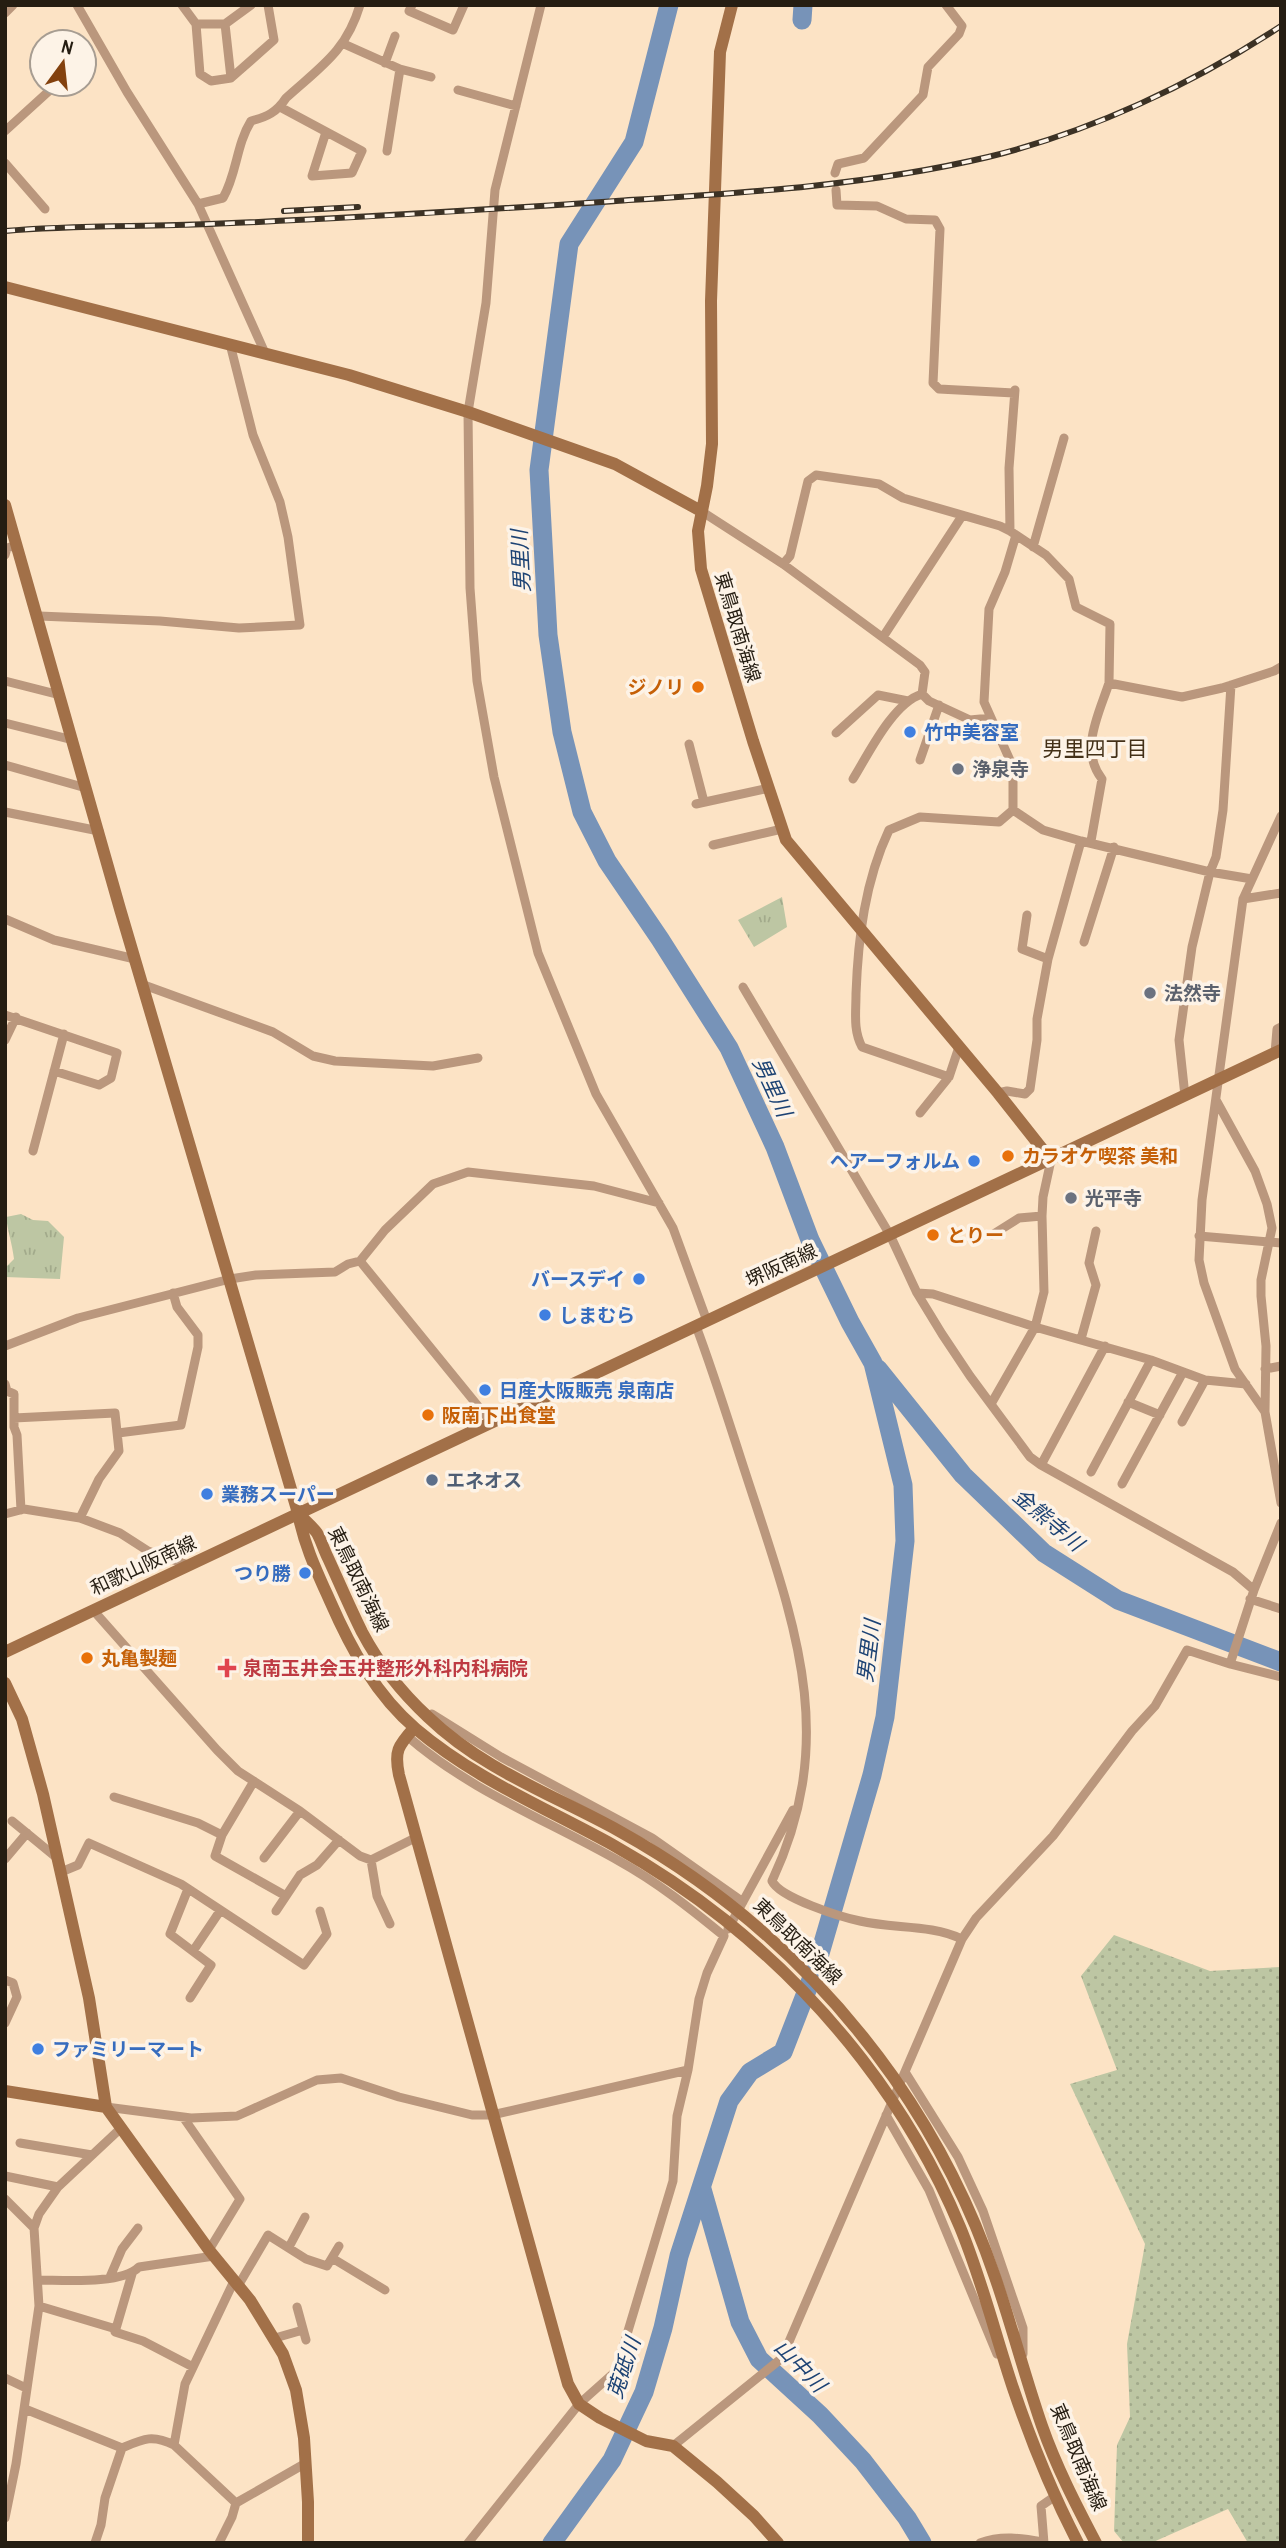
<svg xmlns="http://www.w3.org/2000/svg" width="1286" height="2548" viewBox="0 0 1286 2548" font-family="'Archivo Narrow','Noto Sans JP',sans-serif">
  <defs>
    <pattern id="grass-dots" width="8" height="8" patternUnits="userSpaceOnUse" patternTransform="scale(1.75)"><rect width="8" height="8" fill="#bdc6a3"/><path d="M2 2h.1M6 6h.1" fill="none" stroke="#a2aa8b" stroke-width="1.8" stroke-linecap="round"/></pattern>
    <pattern id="park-tufts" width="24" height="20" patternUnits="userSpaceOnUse" patternTransform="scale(1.75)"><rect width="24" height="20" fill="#bdc6a3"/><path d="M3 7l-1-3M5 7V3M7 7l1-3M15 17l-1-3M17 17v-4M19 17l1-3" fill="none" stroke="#a2aa8b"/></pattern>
  </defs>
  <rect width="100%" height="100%" fill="#fce3c5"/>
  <path fill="url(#grass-dots)" d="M1114,1935L1210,1971L1281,1967V2543H1248L1228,2509L1151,2543H1124L1114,2531L1117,2445L1130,2417L1127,2344L1145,2244L1070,2084L1117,2070L1081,1976Z"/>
  <path fill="url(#park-tufts)" d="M782,897L787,927L754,947L738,920Z
    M21,1214L33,1220L48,1221L64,1237L60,1279L5,1277V1268L14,1259C12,1243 8,1232 6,1217Z"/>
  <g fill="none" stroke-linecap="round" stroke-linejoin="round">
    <path stroke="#7793b8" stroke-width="19" d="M802,20L803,5
      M878,1369L963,1475L1044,1553L1118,1600L1281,1662
      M702,2189L740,2322L759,2359L820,2415L863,2461L907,2518L922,2543
      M552,2543L612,2460L644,2392L663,2328L679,2256L729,2101L750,2072L783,2052L816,1967L872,1775L885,1717L905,1541L903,1485L873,1363L850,1322L810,1240L775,1147L729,1048L660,939L607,861L582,812L562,732L548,635L539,470L569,244L634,142L669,5"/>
    <path stroke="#ba977d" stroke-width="9" d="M77,5L127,92L198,204L265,353
      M182,5L196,24H225L251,5
      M412,5L409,11L453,30L464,5
      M541,5L495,190L486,303L468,412L470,588L477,681L494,777L538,953L596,1094L673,1228L707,1321
      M5,13L13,5
      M196,24L200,74L211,81L231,78L274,40L268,5
      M225,24L231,78
      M344,44L400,69L387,151
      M385,63L395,36
      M400,69L431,77
      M458,90L516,106
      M280,107L362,151L352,173L312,176L326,132
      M5,131L49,91
      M5,163L45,209
      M835,173L838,164L864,158L923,95L928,67L959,34L962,26L946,5
      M836,190L837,205L877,206L906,219L935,220L940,229L933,383L939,389L1014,393
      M198,204L223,198C237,174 236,145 251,121C267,117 277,112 286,98C320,67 346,52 360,5
      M701,511L783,564L920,665L925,672L922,694L929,701L970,720L991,718
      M1010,531L1009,468L1015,390
      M1033,547L1064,438
      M5,555L7,548L17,545
      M783,564L790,556L808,481L816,475L879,484L903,498L1000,526L1010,531L1046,555L1069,579L1076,607L1110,624L1109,683L1182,697L1222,688L1274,671L1281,667
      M39,616L160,621L239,628L300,625L288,537L280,502L253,435L230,344
      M883,637L962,516
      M5,681L60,695
      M5,723L73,740
      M836,733L878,695L908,701
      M689,744L704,802
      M920,760L939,705
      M5,765L86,788
      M853,779C869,753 893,703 922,694
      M696,804L769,788
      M1013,810L1043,830L1081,841L1210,872L1252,879
      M5,812L99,831
      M1281,816L1243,899L1202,1200L1199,1260L1204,1283L1235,1369L1265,1412L1281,1503
      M1091,841L1102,779C1079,750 1099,714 1109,683
      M713,845L782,829
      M1243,899L1281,893
      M5,919L54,940L135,959
      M1084,942L1114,847
      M1048,959L1081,841
      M144,985L273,1032L313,1056L335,1061L433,1066L478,1058
      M743,987L890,1235L917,1293L942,1334L970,1376L1030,1457L1041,1465L1233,1572L1254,1590
      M5,1015L117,1053L111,1078L99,1085L54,1071
      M5,1040L16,1017
      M1275,1053L1277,1029L1281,1027
      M949,1077L862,1047C853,1030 856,1013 856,994C858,938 865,881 889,830L920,817L999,822L1013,810V767L984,702L989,609L1005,572L1016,535
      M998,1093L1007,1091L1025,1094L1030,1089L1037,1040V1019L1048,959L1022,949L1027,915
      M1185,1096L1179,1040L1192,947L1210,872L1216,857L1223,810L1231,685
      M1216,1100L1255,1171L1267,1204L1272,1228L1261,1280V1296L1266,1346L1265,1412
      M920,1113L949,1077L959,1047
      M33,1151L64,1034
      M992,1235L1019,1218L1042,1216
      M1199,1236L1281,1243
      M360,1261L491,1422
      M917,1293L933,1294L1035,1327L1151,1360L1205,1380L1246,1384
      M696,1326C717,1382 734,1439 753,1496C798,1633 837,1742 772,1881C780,1898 841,1917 860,1921C894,1929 930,1924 962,1939
      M1081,1339L1096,1285L1089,1263L1096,1231
      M5,1346L78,1318L230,1279L256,1275L335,1272L348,1264L360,1261L385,1230L433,1184L468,1172L594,1186L659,1203
      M1265,1369L1281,1366
      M5,1384L7,1391L14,1394V1427L17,1435L21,1510
      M1128,1402L1160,1415
      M991,1404L1035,1327L1044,1292L1042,1216L1043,1197L1051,1160
      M14,1418L115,1413L119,1451L99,1479L80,1518
      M1182,1422L1205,1380
      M118,1433L181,1425L198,1347V1335L177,1307L173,1293
      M1041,1465L1105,1346
      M1091,1472L1151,1360
      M1122,1484L1183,1372
      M5,1514L24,1509L80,1518L120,1533L148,1551L188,1565
      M1250,1599L1281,1609
      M93,1610L217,1750L238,1771L300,1811L360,1856L371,1860L415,1838
      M1230,1664L1281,1677
      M432,1714L501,1757L652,1838L743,1902
      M407,1736C470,1791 547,1820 619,1861C657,1882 691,1909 724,1936L707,1973L699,1999L688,2070L677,2116L673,2181L616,2371L579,2404L468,2543
      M254,1781L222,1835L215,1856L286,1896
      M114,1797L198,1823L222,1835
      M12,1821L57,1858
      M264,1858L300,1811
      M5,1859L27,1833
      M371,1860L377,1896L390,1924
      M61,1872L78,1865L89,1843L181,1884L304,1965L327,1934L320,1911
      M188,1889L170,1934L211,1965L190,1998
      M276,1911L300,1875L317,1865L339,1840
      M728,1929L793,1810
      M193,1951L220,1911
      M5,1980L13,1983L17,1997L5,2023
      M905,2072L958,2157L983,2211L1023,2328V2354
      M106,2107L191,2118L237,2116L317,2080L341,2078L399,2097L472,2115H492L688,2070
      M886,2115L929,2190L997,2354
      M183,2117L240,2199L209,2250
      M20,2143L92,2155
      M5,2176L58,2187
      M5,2199L34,2228
      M289,2247L305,2217
      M332,2258L385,2290
      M132,2274L115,2332L143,2341L193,2367
      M110,2277L122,2249L138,2228
      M38,2280C63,2280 121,2285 139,2267L214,2256
      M238,2286L268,2235L306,2259L327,2266L339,2246
      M39,2306L116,2329
      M297,2307L306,2340
      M275,2338L303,2330
      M5,2378L26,2388
      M25,2409L122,2448C143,2439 152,2434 174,2445L236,2503
      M174,2445L185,2384L234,2281
      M673,2446L782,2358L962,1939L976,1918L1053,1836L1132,1731L1155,1706L1187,1650L1230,1664L1254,1590L1281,1523
      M5,2518L16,2464L39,2306L34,2228L39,2214L58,2187L120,2129
      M95,2543L101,2525L105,2498L122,2448
      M219,2543L232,2517L236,2503L306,2463
      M980,2543C1001,2535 1021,2538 1043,2542
      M1044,2543L1041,2506L1054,2497"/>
    <path stroke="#a27048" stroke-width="12" d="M732,5L720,52L711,301L712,444L707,486L698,531L701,569L753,741L786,840L998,1093L1051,1160
      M5,287L349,375L468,412L615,464L701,511
      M5,505L120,909L298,1513C304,1545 317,1572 330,1601C351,1649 376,1695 416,1729C475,1779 546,1808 613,1845C652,1867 690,1892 725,1920C827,2002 910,2107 960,2227C982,2280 995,2334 1013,2388C1031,2441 1052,2493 1078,2543
      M298,1513C304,1520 312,1526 317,1533C321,1540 324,1550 328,1558C339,1582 350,1608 362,1632C379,1664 401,1692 428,1717C483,1770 554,1795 619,1831C729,1892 822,1976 894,2078C937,2140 971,2206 995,2277C1012,2326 1025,2377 1042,2426C1056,2466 1076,2505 1096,2543
      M5,1652L1281,1050
      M5,1683L22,1719L43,1794L89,1998L106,2107L209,2250L250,2300L283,2354L296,2390L304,2438L308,2502V2543
      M414,1728C398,1746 394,1751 399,1775L568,2384L579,2404L600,2418L646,2441L673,2446L717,2482L754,2516L778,2543
      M5,2091L106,2107"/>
    <g stroke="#3c3225" stroke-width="6">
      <path id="rail" d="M284,211L358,207
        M5,231C73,225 141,227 209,224C345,219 480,210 616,201C740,193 866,186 988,157C1090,132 1193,84 1281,26"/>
    </g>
    <use href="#rail" stroke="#fdf3e7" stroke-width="3.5" stroke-dasharray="10" stroke-linecap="butt"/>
  </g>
  <g fill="#e8710a" stroke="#fdf3e7" stroke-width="2.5">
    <circle cx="698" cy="687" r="7"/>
    <circle cx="1008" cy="1156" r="7"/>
    <circle cx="933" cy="1235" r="7"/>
    <circle cx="428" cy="1415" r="7"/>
    <circle cx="87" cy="1658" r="7"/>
  </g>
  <g fill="#3f7fe0" stroke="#fdf3e7" stroke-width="2.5">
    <circle cx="910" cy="732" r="7"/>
    <circle cx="974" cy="1161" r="7"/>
    <circle cx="639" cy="1279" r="7"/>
    <circle cx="545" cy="1315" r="7"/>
    <circle cx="485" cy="1390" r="7"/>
    <circle cx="207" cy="1494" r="7"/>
    <circle cx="305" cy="1573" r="7"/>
    <circle cx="38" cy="2049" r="7"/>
  </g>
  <g fill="#6b7280" stroke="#fdf3e7" stroke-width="2.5">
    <circle cx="958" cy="769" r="7"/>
    <circle cx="1150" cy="993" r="7"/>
    <circle cx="1071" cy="1198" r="7"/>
  </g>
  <circle fill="#5c6f8a" stroke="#fdf3e7" stroke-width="2.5" cx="432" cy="1480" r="7"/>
  <path fill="#e0444e" stroke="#fdf3e7" stroke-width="2.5" d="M223.5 1657.5h7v7h7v7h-7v7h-7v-7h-7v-7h7z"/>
  <g text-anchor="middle" stroke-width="7" stroke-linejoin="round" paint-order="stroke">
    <g font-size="19" fill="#251d12" stroke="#fdf3e7">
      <text transform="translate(738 627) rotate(73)" y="7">東鳥取南海線</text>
      <text transform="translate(781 1265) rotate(-25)" y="7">堺阪南線</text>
      <text transform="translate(143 1565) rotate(-25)" y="7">和歌山阪南線</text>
      <text transform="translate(359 1579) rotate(64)" y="7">東鳥取南海線</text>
      <text transform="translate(798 1941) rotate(44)" y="7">東鳥取南海線</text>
      <text transform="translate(1079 2457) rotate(67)" y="7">東鳥取南海線</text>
    </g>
    <g font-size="19" font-weight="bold" fill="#c56008" stroke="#fdf3e7" text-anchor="start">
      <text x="684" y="694" text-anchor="end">ジノリ</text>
      <text x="1022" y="1163">カラオケ喫茶 美和</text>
      <text x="947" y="1242">とりー</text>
      <text x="442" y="1422">阪南下出食堂</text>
      <text x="101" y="1665">丸亀製麺</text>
    </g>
    <g font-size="19" font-weight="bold" fill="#366cbe" stroke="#fdf3e7" text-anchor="start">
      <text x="924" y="739">竹中美容室</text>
      <text x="960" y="1168" text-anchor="end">ヘアーフォルム</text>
      <text x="625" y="1286" text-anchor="end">バースデイ</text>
      <text x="559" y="1322">しまむら</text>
      <text x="499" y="1397">日産大阪販売 泉南店</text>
      <text x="221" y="1501">業務スーパー</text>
      <text x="291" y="1580" text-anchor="end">つり勝</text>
      <text x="52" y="2056">ファミリーマート</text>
    </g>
    <g font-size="19" font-weight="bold" fill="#5b616d" stroke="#fdf3e7" text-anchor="start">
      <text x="972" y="776">浄泉寺</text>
      <text x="1164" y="1000">法然寺</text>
      <text x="1085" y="1205">光平寺</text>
    </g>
    <g font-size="19" font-weight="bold" fill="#4e5e75" stroke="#fdf3e7" text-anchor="start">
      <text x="446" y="1487">エネオス</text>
    </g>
    <g font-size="19" font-weight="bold" fill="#be3a42" stroke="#fdf3e7" text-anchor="start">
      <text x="243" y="1675">泉南玉井会玉井整形外科内科病院</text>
    </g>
    <g font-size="21" font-style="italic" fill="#1d4374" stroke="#fdf3e7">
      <text transform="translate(521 561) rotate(-93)" y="7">男里川</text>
      <text transform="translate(772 1087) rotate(65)" y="7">男里川</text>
      <text transform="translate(1048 1520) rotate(40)" y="7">金熊寺川</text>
      <text transform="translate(869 1651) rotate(-83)" y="7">男里川</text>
      <text transform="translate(800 2366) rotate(46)" y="7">山中川</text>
      <text transform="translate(624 2368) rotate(-72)" y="7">莵砥川</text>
    </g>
    <g font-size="21" fill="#433017" stroke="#fdf3e7">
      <text x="1095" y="756">男里四丁目</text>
    </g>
  </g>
  <rect width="1286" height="2548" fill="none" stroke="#251d12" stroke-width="14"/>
  <g transform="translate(63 63) rotate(15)"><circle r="33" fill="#fdf3e7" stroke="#a79d92" stroke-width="2"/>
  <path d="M0-5L12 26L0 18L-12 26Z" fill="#83410e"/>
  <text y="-10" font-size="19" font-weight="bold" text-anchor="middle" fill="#251d12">N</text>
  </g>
</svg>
